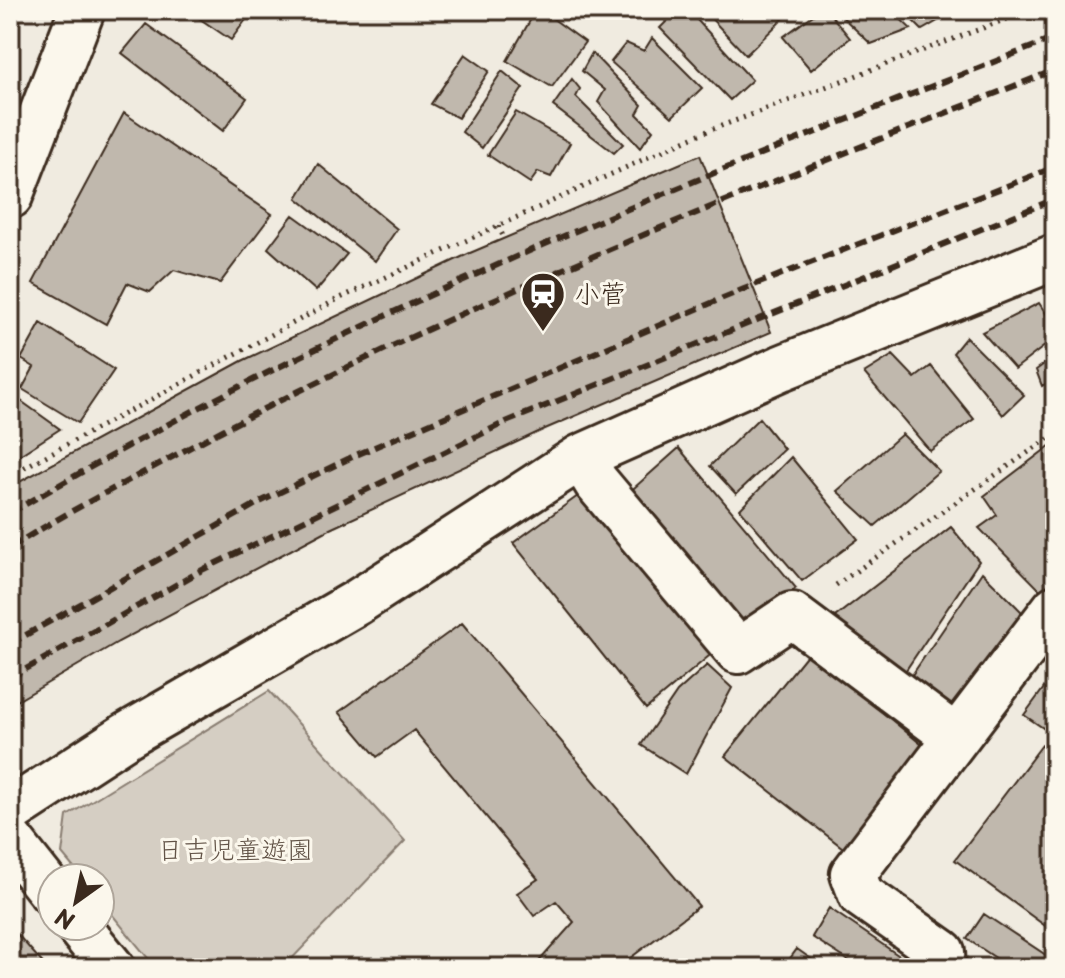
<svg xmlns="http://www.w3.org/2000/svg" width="1065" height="978" viewBox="0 0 1065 978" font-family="'Playpen Sans','Klee One',sans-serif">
  <rect width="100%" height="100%" fill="#f0ebe0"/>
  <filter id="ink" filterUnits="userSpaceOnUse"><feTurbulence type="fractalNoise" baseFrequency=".0125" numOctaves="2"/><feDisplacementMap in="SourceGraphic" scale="16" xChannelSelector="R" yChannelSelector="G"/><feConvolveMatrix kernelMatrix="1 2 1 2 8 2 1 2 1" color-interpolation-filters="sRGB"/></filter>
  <g filter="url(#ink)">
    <path fill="#d5cec3" stroke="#887c70" stroke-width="2" d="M269,691L405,841L283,968H156L100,900V878H82L62,854L67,816Z"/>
    <path fill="#c0b8ad" stroke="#3b2a1e" stroke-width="2" d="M187,10H253L231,40Z
      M536,10H541L585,42L552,87L507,61Z
      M678,10H688L752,80L730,100L660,28Z
      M703,10H780L786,16L746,55Z
      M820,10H827L850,38L811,70L783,37Z
      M835,10H891L911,29L871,44Z
      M902,10H932L941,19L922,30Z
      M146,24L247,98L223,131L122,53Z
      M652,38L702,88L672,117L611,62L626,43L644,51Z
      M592,53L642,105L637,114L653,130L640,148L598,102L605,90L582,71Z
      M465,54L489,71L458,118L431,104Z
      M502,71L523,88L482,148L462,132Z
      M572,79L580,89L576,97L623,144L614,153L553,106Z
      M516,112L570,143L551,177L538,172L530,183L488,155Z
      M124,113L272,214L220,283L174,270L150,292L127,283L106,324L33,283Z
      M700,155L771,332L545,429L330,529L118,642L10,705V487L242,361L470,253Z
      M318,164L397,229L375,261L297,198Z
      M293,215L347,254L316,291L268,248Z
      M1039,303L1055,327V338L1015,369L982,332Z
      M41,323L114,370L78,423L22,389L34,367L21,359Z
      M966,337L1024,395L1003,415L953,353Z
      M893,355L915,378L931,366L974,419L930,451L864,373Z
      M1055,356V379L1042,386L1036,370Z
      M14,396L60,429L18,456Z
      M759,418L784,449L736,494L710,466Z
      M902,434L939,471L875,526L837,491Z
      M1055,442V582L1042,592L979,528L997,515L984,496Z
      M679,448L796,588L744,628L626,495Z
      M791,457L858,539L802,581L740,509Z
      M582,493L715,651L646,709L513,543Z
      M951,527L979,561L904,673L831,620Z
      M982,572L1030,620L957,721L910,678Z
      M462,623L699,906L617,968H533L574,922L556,901L534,916L517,893L538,879L414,730L377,757L339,712Z
      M809,652L927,749L847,851L725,756Z
      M707,665L732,688L686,774L641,745L677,692Z
      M1055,673V736L1024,715Z
      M1042,745L1055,754V933L955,860Z
      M829,908L917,968H860L812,937Z
      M984,914L1055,961V968H1011L967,939Z
      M10,926L47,968H10Z
      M797,949L824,968H783Z"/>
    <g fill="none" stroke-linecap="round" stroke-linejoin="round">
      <g stroke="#3b2a1e" stroke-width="50">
        <path id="street" d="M10,196L82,10
          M955,737L792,615L738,651L596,482L581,457L781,368L1055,257
          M10,811L127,735L356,603L581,457
          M10,840L52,893
          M78,926L112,968
          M943,968L942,952L861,895L853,874L1055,608"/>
      </g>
      <path stroke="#3b2a1e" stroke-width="5" stroke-dasharray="2 6" stroke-linecap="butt" d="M498,226L504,238
        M10,475L338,299L498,226L697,135L1031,10
        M836,585L1055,434"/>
      <use href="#street" stroke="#fbf7ec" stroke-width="44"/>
      <path stroke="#3b2a1e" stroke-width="6" stroke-dasharray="12 6" stroke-linecap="butt" d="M10,513C94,465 178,417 265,374C521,246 789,142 1055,38
        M10,548C63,514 119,486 174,456C456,303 756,188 1055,70
        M10,644L258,503L356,455L744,289L1055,167
        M10,678L204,569L506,422L1055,199"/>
    </g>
  </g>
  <defs>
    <g id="station-pin" transform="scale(2.3)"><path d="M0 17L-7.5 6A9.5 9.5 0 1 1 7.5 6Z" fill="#3b2a1e" stroke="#fbf7ec"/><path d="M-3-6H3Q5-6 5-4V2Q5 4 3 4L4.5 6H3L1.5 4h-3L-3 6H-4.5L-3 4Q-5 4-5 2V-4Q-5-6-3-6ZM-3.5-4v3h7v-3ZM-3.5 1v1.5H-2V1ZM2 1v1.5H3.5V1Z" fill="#fff"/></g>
  </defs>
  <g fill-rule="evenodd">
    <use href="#station-pin" x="543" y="294"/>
  </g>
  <g text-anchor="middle" stroke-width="6" stroke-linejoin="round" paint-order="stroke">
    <g font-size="26" fill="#3b2a1e" stroke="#fbf7ec" text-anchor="start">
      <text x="574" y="303">小菅</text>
    </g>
    <g font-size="26" fill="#625347" stroke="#fbf7ec">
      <text x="235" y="859">日吉児童遊園</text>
    </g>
  </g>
  <rect width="1065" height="978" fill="none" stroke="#fbf7ec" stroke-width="40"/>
  <rect x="20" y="20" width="1025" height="938" fill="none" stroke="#3b2a1e" stroke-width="3" filter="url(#ink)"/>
  <g transform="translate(76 902) rotate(213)"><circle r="38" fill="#fbf7ec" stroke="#aea59a" stroke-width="2"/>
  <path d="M0-6L14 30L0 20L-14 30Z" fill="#3b2a1e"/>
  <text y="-12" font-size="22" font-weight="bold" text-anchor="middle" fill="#3b2a1e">N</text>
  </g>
</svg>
